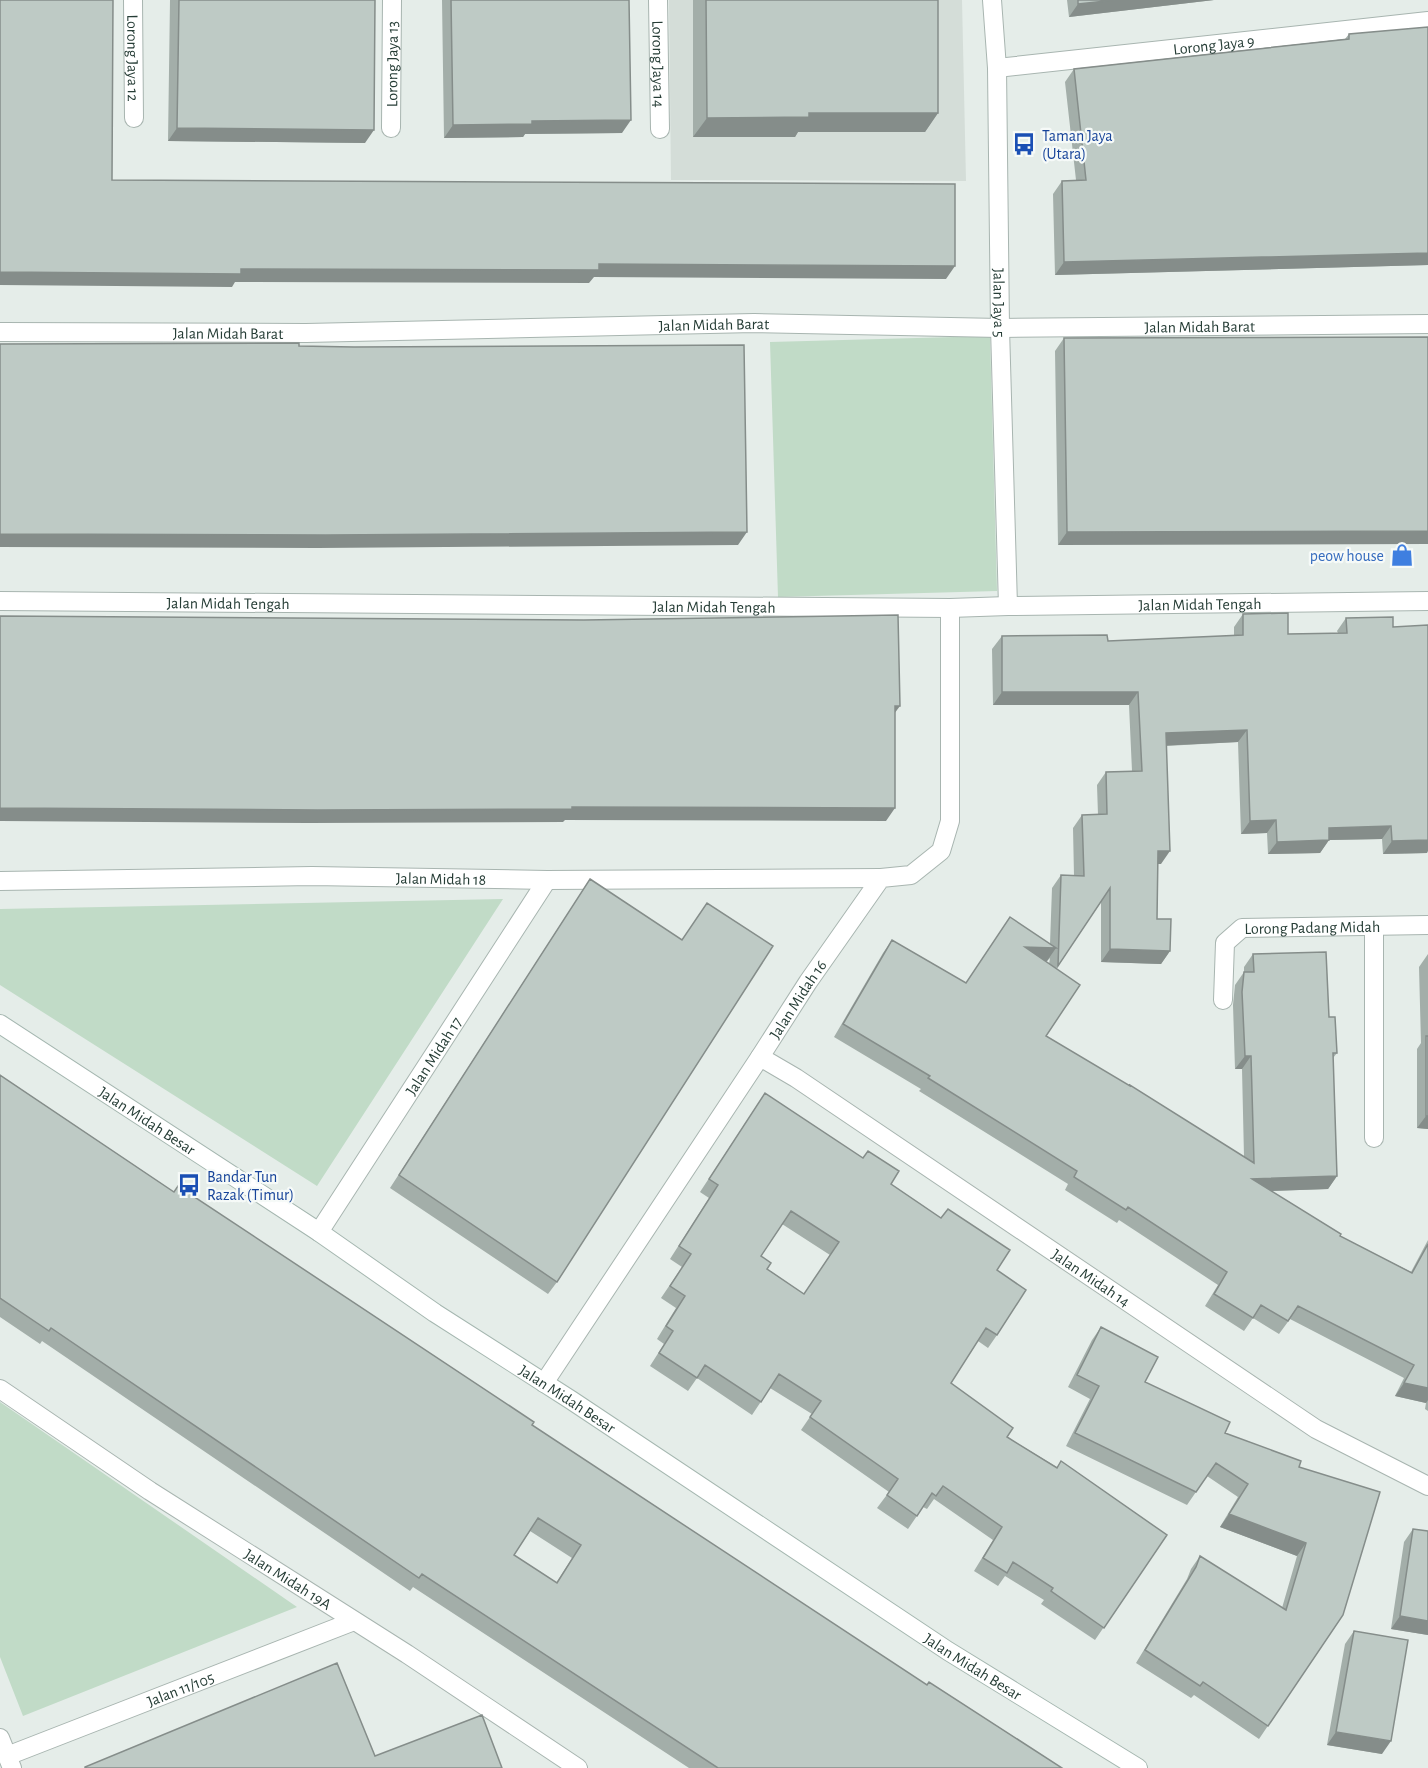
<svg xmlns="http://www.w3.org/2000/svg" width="1428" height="1768" viewBox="0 0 1428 1768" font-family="'Alegreya Sans',sans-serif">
  <rect width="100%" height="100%" fill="#e5ede9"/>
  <path fill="#d4ddd8" d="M669,0H962L966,181L671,180Z"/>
  <path fill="#c1dbc7" d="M990,336L997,591L778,597L770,342Z
    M503,899L317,1186L0,985V909Z
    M0,1402L297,1607L23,1716L0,1657Z"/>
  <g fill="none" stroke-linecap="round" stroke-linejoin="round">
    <g stroke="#a8b5b0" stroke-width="20">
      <g id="street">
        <path id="s1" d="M133,0L134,118"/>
        <path id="s2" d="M658,0L660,129"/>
        <path id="s3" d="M992,0L997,68L1000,328L1008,606"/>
        <path id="s4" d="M997,68L1428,21"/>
        <path id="s5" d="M391,128L392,0"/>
        <path id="s6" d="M0,332L306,333L754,323L1000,328L1428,324"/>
        <path id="s7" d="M0,601L950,608L1008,606L1428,601"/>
        <path id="s8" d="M0,881L312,876L547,880L881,878"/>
        <path d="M1374,926V1138"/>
        <path id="s9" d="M1223,1000L1225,943L1242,928L1428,925"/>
        <path id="s10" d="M760,1057L796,1078L1316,1429L1428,1486"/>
        <path id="s11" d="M319,1232L547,880"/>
        <path id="s12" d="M544,1383L760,1057L808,982L881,878L911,875L941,851L950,821V608"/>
        <path id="s13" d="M0,1389L150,1491L407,1654L578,1768"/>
        <path d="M0,1738L12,1768"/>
        <path id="s14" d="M7,1756L354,1621"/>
      </g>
    </g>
    <g stroke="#a5b7b0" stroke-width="20">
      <g id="secondary">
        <path id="s15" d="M0,1024L319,1232L435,1313L571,1400L948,1651L1138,1768"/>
      </g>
    </g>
    <use href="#street" stroke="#fff" stroke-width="18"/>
    <use href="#secondary" stroke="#fff" stroke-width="18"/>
  </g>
  <path fill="#a3aea9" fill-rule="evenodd" d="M170,0H375L365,143L168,141Z
    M442,0H629L622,133L525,134L523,137L444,138Z
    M693,0H938V113L925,132H798L795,137H693Z
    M1067,0H1214L1069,17Z
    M1428,27V265L1055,275L1053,194L1062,181L1076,180L1065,82L1074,69L1345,39L1349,34Z
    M1428,337L1058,545L1055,351L1064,338Z
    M1243,614L1288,634L1338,633L1337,631L1346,618L1393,627L1427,853L1383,854L1382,839L1329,840L1320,853L1268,854L1267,833L1241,834L1238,742L1166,746L1161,864H1158L1157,919L1170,951L1161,964L1101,962V901L1056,969L1046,1036L1244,1157L1242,1069H1235L1233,1005L1235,985L1244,972V967L1253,954L1329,1017L1337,1053L1333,1058L1337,1176L1328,1189L1271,1191L1340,1236L1411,1272L1428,1240V1411L1425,1409L1426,1403L1395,1396L1404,1378L1290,1319L1279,1334L1253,1318L1244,1331L1205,1306L1218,1285L1119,1220L1117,1223L1065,1190L1068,1184L919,1091L921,1089L834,1037L883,953L892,940L966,983L1050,944L1052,888L1061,875L1074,876L1073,828L1082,815H1098L1097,785L1106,772L1132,771L1129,705H993L992,649L1002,636L1108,641L1234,636V627ZM1050,958L1049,964L1044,961H1047Z
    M590,879L682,940L707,903L557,1282L548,1294L390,1188Z
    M1428,954V1129L1417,1128V1049L1421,1043L1419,967Z
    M0,1075L174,1192L532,1425L926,1685L1062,1768H689L413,1587L410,1591L42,1341L40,1344L0,1317ZM530,1531L572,1558L556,1583L514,1555Z
    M765,1093L891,1184L997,1270V1335L988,1348L978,1341L951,1383L1007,1437L1057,1467L1061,1461L1167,1535L1095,1640L1041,1604L1044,1600L1005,1576L998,1586L974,1571L993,1540L934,1499L927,1509L923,1507L908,1529L877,1508L889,1492L801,1430L812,1414L770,1388L752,1415L697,1378L688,1391L650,1366L664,1344L657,1339L676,1308L661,1298L682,1267L670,1259L709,1198L700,1192ZM782,1224L830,1255L804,1294L767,1269L761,1256Z
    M1101,1327L1145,1382L1225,1433L1299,1467L1343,1615L1259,1739L1194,1695L1191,1698L1136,1663L1187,1579L1191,1569L1200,1556L1282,1608L1297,1556L1220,1527L1238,1497L1207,1476L1187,1505L1066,1446L1090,1399L1068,1387L1092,1340Z
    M1413,1529L1428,1635L1391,1629L1404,1542Z
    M1354,1631L1382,1754L1327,1745L1345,1644Z"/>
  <path fill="#858d8a" d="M1115,0H1214L1069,17L1078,4Z
    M809,113H938L925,132H798L795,137H693L707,118Z
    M631,120L622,133L525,134L523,137L444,138L453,125L532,121Z
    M177,128L374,130L365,143L168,141Z
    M1428,253V265L1055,275L1064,262Z
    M599,264L955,266L946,279L594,277L589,283L235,282L232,287L0,285V272Z
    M1428,531V544L1058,545L1067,532Z
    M747,532L738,545L317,548L0,547V534Z
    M1002,692H1138L1129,705H993Z
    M895,706H900L891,718Z
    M1247,730L1238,742L1157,746L1166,733Z
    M572,807L895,808L886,821L565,820L563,822L309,823L0,821V808Z
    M1276,820L1267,833L1241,834L1250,821Z
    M1391,826L1382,839L1329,840L1320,853L1268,854L1277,842L1329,828Z
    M1428,840V851L1427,853L1383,854L1392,841Z
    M1158,851H1170L1161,864H1149Z
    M1025,947L1056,948L1047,961L1016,960Z
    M1110,949L1170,951L1161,964L1101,962Z
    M1245,1056H1251L1242,1069H1235Z
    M1426,1116H1428V1129L1417,1128Z
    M1337,1176L1328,1189L1243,1192L1252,1179Z
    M1404,1383L1428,1388V1400L1426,1403L1395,1396Z
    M1229,1514L1306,1543L1297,1556L1220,1527Z
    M1400,1616L1428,1621V1635L1391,1629Z
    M1336,1732L1391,1741L1382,1754L1327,1745Z"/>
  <path fill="#becac5" stroke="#858d8a" stroke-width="1.5" fill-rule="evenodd" d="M0,0H113L112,180L955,184V266L599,264V270L241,269V274L0,272Z
    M179,0H375L374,130L177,128Z
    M451,0H629L631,120L532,121V124L453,125Z
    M706,0H938V113H809V117L707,118Z
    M1078,0H1115L1078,4Z
    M1428,27V253L1064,262L1062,181L1086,180L1074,69L1349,39V34Z
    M1428,337V531L1067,532L1064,338Z
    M299,343V346L354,347L744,345L747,532L326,535L0,534V344Z
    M1288,613V634L1347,633L1346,618L1393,617V627L1428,625V840L1392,841L1391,826L1329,828V840L1277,842L1276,820L1250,821L1247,730L1166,733L1170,851H1158L1157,919H1171L1170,951L1110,949V888L1058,966L1061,875L1084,876L1082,815L1107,814L1106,772L1142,771L1138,692H1002V636L1107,635L1108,641L1243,635V614Z
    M898,615L900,706H895V808L572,807V809L318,810L0,808V616L584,620Z
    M590,879L682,940L707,903L773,946L557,1282L399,1175Z
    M1010,917L1056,948L1025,947L1080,985L1046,1036L1130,1086V1085L1254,1163L1251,1056H1245L1242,992L1244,972H1254L1253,954L1326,952L1329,1017H1335L1337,1053H1333L1337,1176L1252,1179L1341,1234L1340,1236L1412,1273L1428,1244V1388L1404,1383L1414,1365L1298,1306L1288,1321L1261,1305L1253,1318L1214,1294L1227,1272L1128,1207L1126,1210L1074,1177L1077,1171L928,1078L930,1076L843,1024L892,940L966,983Z
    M1426,1036H1428V1116H1426Z
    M0,1075L174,1192L178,1186L534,1422L532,1425L927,1685L929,1682L1062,1768H718L422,1574L419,1578L51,1328L49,1331L0,1298ZM538,1518L581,1545L557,1583L514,1555Z
    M765,1093L863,1158L868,1151L899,1171L891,1184L941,1218L948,1209L1010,1250L997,1270L1026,1290L997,1335L986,1328L951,1383L1013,1428L1007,1437L1057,1468L1061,1461L1167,1535L1104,1628L1051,1591L1053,1588L1013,1562L1007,1573L983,1558L1002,1527L943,1486L936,1496L932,1493L917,1516L887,1495L898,1479L810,1417L821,1401L779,1374L761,1402L705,1365L697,1378L659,1353L673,1331L666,1326L685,1296L670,1286L691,1254L679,1246L718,1185L709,1179ZM791,1211L839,1242L804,1294L767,1269L771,1263L761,1256Z
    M1101,1327L1158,1357L1145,1382L1230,1422L1225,1433L1301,1461L1299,1467L1380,1492L1343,1615L1268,1726L1203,1682L1200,1686L1145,1650L1196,1567L1200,1556L1286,1610L1306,1543L1229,1514L1248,1484L1216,1463L1196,1492L1075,1433L1099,1386L1077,1375Z
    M1413,1529L1428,1531V1621L1400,1616Z
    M1354,1631L1408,1640L1391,1741L1336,1732Z
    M337,1663L375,1756L482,1715L502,1768H85V1767Z"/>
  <defs>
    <g id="bus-bare" transform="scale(1.8)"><path d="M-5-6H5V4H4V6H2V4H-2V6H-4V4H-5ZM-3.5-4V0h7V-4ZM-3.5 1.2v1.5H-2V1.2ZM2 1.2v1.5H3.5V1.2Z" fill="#1a4fb4" stroke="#f6faf8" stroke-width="2.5" paint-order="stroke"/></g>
    <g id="shop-bare" transform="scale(1.8)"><path d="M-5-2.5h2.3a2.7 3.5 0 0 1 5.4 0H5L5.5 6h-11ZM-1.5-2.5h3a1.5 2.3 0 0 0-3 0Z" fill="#3f7fe0" stroke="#f6faf8" stroke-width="2.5" paint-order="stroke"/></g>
  </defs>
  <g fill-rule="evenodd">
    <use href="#bus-bare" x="1024" y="144"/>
    <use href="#shop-bare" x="1402" y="555"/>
    <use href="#bus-bare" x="189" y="1185"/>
  </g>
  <g text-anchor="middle" stroke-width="4.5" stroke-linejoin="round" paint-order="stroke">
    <g font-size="16" fill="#263d36" stroke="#f6faf8">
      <text dy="6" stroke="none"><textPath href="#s4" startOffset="218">Lorong Jaya 9</textPath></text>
      <text dy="6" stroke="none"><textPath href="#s1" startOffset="58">Lorong Jaya 12</textPath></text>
      <text dy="6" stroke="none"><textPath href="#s5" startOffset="64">Lorong Jaya 13</textPath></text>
      <text dy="6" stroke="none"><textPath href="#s2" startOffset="64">Lorong Jaya 14</textPath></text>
      <text dy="6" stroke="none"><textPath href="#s3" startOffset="303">Jalan Jaya 5</textPath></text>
      <text dy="6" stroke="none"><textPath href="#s6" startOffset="714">Jalan Midah Barat</textPath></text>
      <text dy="6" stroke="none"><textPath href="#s6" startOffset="1200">Jalan Midah Barat</textPath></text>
      <text dy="6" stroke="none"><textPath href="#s6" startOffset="228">Jalan Midah Barat</textPath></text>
      <text dy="6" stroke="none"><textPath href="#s7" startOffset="228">Jalan Midah Tengah</textPath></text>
      <text dy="6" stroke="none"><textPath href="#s7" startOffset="1200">Jalan Midah Tengah</textPath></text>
      <text dy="6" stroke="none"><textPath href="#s7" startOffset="714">Jalan Midah Tengah</textPath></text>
      <text dy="6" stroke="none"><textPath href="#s8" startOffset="441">Jalan Midah 18</textPath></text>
      <text dy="6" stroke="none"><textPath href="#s9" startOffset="150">Lorong Padang Midah</textPath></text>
      <text dy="6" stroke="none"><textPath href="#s12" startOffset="460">Jalan Midah 16</textPath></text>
      <text dy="6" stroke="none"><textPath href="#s11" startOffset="210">Jalan Midah 17</textPath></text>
      <text dy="6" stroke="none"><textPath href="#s15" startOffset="176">Jalan Midah Besar</textPath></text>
      <text dy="6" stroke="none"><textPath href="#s10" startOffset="398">Jalan Midah 14</textPath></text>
      <text dy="6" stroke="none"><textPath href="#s15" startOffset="680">Jalan Midah Besar</textPath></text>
      <text dy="6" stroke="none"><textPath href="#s13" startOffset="345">Jalan Midah 19A</textPath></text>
      <text dy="6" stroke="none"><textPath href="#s15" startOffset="1166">Jalan Midah Besar</textPath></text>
      <text dy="6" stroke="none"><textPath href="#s14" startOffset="186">Jalan 11/105</textPath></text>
    </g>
    <g font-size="16" fill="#164399" stroke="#f6faf8" text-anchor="start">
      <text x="1042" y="141">Taman Jaya<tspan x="1042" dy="18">(Utara)</tspan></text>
      <text x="207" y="1182">Bandar Tun<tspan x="207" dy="18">Razak (Timur)</tspan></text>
    </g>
    <g font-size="16" fill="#366cbe" stroke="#f6faf8" text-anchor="end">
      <text x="1384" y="561">peow house</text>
    </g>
  </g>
</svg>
